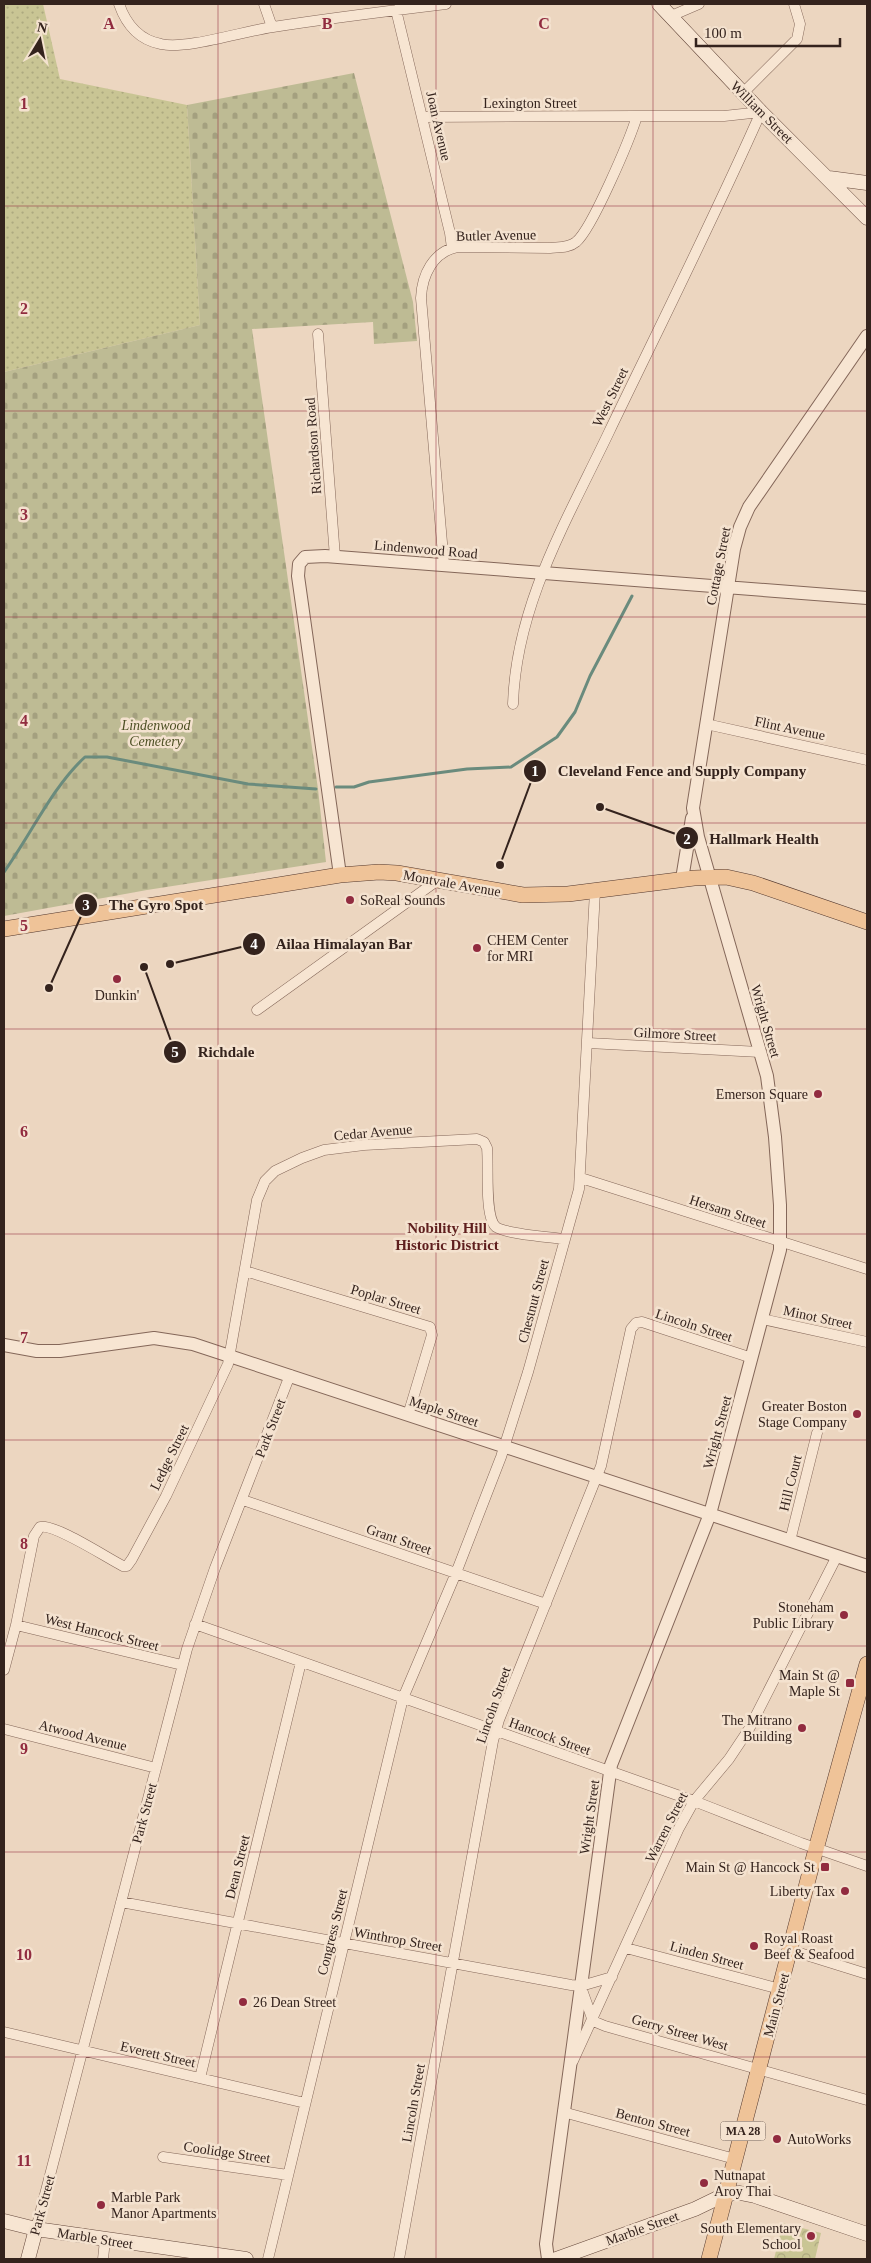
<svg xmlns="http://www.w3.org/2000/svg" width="871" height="2263" viewBox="0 0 871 2263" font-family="Georgia,serif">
  <defs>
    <pattern id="grass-dots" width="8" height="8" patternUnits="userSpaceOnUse" patternTransform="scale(1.25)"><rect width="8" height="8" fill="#c9c594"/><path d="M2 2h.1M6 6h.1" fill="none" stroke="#ada97f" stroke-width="1.8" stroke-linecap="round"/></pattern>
    <pattern id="cemetery-stones" width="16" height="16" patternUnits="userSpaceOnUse" patternTransform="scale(1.25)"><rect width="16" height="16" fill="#bebb94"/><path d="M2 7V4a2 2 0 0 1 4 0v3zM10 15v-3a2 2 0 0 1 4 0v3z" fill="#a4a07f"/></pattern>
    <pattern id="park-crowns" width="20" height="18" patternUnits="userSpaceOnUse" patternTransform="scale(1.25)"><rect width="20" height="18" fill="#c9c594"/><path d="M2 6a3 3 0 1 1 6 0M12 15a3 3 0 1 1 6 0" fill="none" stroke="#ada97f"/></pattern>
  </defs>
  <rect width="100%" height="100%" fill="#ecd6c0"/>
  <path fill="url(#grass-dots)" d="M4,4H43L60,79L187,105L200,325L4,372Z"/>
  <path fill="url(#cemetery-stones)" d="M354,73L413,302L417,341L374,344L373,322L252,329L318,789L326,862L147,890L4,916V372L200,325L187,105Z"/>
  <path fill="url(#park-crowns)" d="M783,2223L821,2233L815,2259H774Z"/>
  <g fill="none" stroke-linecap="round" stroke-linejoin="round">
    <path stroke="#6a8b7d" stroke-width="3" d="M336,787H354L369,782L467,769L511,767L557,737L575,712L590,676L632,596
      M4,872C30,836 53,786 85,757H107L248,784L316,789"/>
    <g stroke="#846759" stroke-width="11">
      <path id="minor" d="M119,4C126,24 139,40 161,44C186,50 244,31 273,27C330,18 388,11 446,4
        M264,4L272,27
        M396,10L450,233L452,248
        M671,16L699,4
        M743,93L797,39L800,24L794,4
        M423,117L637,116
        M318,334L335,557
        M444,566L421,298C422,275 433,252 457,247L550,248C559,247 569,248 576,242C592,229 630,139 637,116H724L761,112
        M513,704C516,605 567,520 609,432C660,326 713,220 761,112
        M706,724L867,760
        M257,1010L438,880
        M588,1043L760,1052
        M581,1178L867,1269
        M245,1271L430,1327L432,1335L408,1415
        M762,1319L867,1342
        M243,1500L546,1604
        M790,1541L817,1433
        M195,1624L694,1801L801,1843L867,1866
        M16,1625L182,1665
        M4,1670L16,1625L34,1536L40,1527C54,1523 107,1558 123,1566H127L132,1559L166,1496L228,1364L257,1200L265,1181L275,1171L302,1158L324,1150L364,1145L477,1139L484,1142L487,1148C489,1165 484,1217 496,1227C506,1234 550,1237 564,1239
        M4,1729L156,1768
        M121,1902L571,1985L581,1986L612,1977
        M626,1948L780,1989
        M790,1950L867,1974
        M581,1987L593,2021L605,2026L867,2100
        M4,2032L305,2103
        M573,2061L679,1828L694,1801L729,1759L749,1729L837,1556
        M200,2078L301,1662
        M563,2112L735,2159
        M163,2157L288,2175
        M36,2229L187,1649L215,1568L290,1375
        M103,2259L105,2240
        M268,2259L403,1698L456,1573L501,1457L528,1372L579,1189L595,891
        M399,2259L493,1741L499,1720L601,1466L631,1329L636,1323L642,1322L752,1358"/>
    </g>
    <g stroke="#846759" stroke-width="14">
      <path id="tertiary" d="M340,875L298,576L299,564L305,557L325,556L867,598
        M682,879L692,818
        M4,1345L37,1351H60L154,1338L193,1344L867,1566
        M548,2259L546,2244L611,1765L710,1514L780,1250V1205L775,1137L767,1076L698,837L693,808L734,549L740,527L749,507L867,336"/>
    </g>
    <g stroke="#66493c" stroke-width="15">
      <path id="secondary" d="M659,4L761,112L867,218
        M829,178L867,183
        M4,2221L36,2229L246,2259
        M28,2259L36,2229
        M556,2259L695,2209L726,2194L740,2193L755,2196L867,2234"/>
    </g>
    <g stroke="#52372d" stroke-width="16">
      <path id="primary" d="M4,929L340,875L379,872L397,873L523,895L568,894L694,878L726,877L753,883L867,922
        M709,2259L816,1849L867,1664"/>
    </g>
    <use href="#minor" stroke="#f7e5d2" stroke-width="10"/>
    <use href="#tertiary" stroke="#f7e5d2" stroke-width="12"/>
    <use href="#secondary" stroke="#f7e5d2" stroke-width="14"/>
    <use href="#primary" stroke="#efc398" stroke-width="15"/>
  </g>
  <path fill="none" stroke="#912b3f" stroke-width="1" stroke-opacity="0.55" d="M218,4V2259M436,4V2259M653,4V2259M4,206H867M4,411H867M4,617H867M4,823H867M4,1029H867M4,1234H867M4,1440H867M4,1646H867M4,1852H867M4,2057H867"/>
  <g fill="#912b3f" stroke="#f4e2cf" stroke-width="2">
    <circle cx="350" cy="900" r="5"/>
    <circle cx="477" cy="948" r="5"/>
    <circle cx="117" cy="979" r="5"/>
    <circle cx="818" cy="1094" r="5"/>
    <circle cx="857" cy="1414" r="5"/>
    <circle cx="844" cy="1615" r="5"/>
    <rect x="845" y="1678" width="10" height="10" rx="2.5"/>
    <circle cx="802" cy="1728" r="5"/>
    <rect x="820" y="1862" width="10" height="10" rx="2.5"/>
    <circle cx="845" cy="1891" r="5"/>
    <circle cx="754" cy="1946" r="5"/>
    <circle cx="243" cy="2002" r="5"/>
    <circle cx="777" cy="2139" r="5"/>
    <circle cx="704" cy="2183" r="5"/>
    <circle cx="101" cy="2205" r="5"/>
    <circle cx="811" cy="2236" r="5"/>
  </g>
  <g text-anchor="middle" stroke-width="5" stroke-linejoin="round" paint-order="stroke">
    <rect fill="#f4e2cf" stroke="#6e5c52" stroke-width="1" x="720.5" y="2121.5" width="45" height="19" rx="4"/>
    <g font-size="12" font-weight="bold" fill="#34231d">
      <text x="743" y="2135">MA 28</text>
    </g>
    <g font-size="14" fill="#34231d" stroke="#f4e2cf">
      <text x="530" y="108">Lexington Street</text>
      <text transform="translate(762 112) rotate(45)" y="5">William Street</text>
      <text transform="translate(439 126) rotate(77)" y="5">Joan Avenue</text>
      <text transform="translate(496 235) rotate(-1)" y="5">Butler Avenue</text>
      <text transform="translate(610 397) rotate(-64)" y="5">West Street</text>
      <text transform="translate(313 446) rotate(-94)" y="5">Richardson Road</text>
      <text transform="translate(426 549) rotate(5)" y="5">Lindenwood Road</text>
      <text transform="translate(718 566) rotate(-79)" y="5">Cottage Street</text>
      <text transform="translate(790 728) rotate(12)" y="5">Flint Avenue</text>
      <text transform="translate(452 883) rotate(10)" y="5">Montvale Avenue</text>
      <text transform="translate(766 1021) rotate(74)" y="5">Wright Street</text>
      <text transform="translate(675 1034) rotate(3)" y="5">Gilmore Street</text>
      <text transform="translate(373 1132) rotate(-5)" y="5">Cedar Avenue</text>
      <text transform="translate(728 1211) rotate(18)" y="5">Hersam Street</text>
      <text transform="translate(386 1299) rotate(17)" y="5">Poplar Street</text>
      <text transform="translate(533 1301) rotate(-75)" y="5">Chestnut Street</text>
      <text transform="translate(818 1317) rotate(12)" y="5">Minot Street</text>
      <text transform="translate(694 1325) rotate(18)" y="5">Lincoln Street</text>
      <text transform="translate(444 1411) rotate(18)" y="5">Maple Street</text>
      <text transform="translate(270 1428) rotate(-69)" y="5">Park Street</text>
      <text transform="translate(717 1432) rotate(-75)" y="5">Wright Street</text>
      <text transform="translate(169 1457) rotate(-64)" y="5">Ledge Street</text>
      <text transform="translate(790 1483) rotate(-76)" y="5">Hill Court</text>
      <text transform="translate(399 1539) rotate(19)" y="5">Grant Street</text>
      <text transform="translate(102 1632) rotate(14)" y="5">West Hancock Street</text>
      <text transform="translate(493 1705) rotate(-71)" y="5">Lincoln Street</text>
      <text transform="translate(83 1735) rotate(14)" y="5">Atwood Avenue</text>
      <text transform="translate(550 1736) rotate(20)" y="5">Hancock Street</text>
      <text transform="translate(144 1813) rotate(-75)" y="5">Park Street</text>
      <text transform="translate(589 1817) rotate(-82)" y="5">Wright Street</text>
      <text transform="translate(666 1827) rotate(-63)" y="5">Warren Street</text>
      <text transform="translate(237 1867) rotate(-76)" y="5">Dean Street</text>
      <text transform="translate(332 1932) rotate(-76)" y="5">Congress Street</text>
      <text transform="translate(398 1939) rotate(10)" y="5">Winthrop Street</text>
      <text transform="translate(707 1955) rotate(15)" y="5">Linden Street</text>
      <text transform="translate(776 2005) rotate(-75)" y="5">Main Street</text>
      <text transform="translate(680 2032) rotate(16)" y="5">Gerry Street West</text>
      <text transform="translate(158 2054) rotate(13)" y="5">Everett Street</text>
      <text transform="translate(413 2103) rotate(-80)" y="5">Lincoln Street</text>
      <text transform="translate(653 2122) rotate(15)" y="5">Benton Street</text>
      <text transform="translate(227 2152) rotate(8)" y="5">Coolidge Street</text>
      <text transform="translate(42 2205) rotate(-75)" y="5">Park Street</text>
      <text transform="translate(642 2228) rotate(-20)" y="5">Marble Street</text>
      <text transform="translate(95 2238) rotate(9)" y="5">Marble Street</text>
    </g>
    <g font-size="14" font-style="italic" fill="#4d5024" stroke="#f4e2cf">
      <text x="156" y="730">Lindenwood<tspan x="156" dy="16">Cemetery</tspan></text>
    </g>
    <g font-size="14" fill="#34231d" stroke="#f4e2cf" text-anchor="end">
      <text x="360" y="905" text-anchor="start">SoReal Sounds</text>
      <text x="487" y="945" text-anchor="start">CHEM Center<tspan x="487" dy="16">for MRI</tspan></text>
      <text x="117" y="1000" text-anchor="middle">Dunkin'</text>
      <text x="808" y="1099">Emerson Square</text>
      <text x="847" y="1411">Greater Boston<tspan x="847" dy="16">Stage Company</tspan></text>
      <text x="834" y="1612">Stoneham<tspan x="834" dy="16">Public Library</tspan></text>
      <text x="840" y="1680">Main St @<tspan x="840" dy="16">Maple St</tspan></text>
      <text x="792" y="1725">The Mitrano<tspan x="792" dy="16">Building</tspan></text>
      <text x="815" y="1872">Main St @ Hancock St</text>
      <text x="835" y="1896">Liberty Tax</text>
      <text x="764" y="1943" text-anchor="start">Royal Roast<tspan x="764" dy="16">Beef &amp; Seafood</tspan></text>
      <text x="253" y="2007" text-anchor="start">26 Dean Street</text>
      <text x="787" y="2144" text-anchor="start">AutoWorks</text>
      <text x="714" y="2180" text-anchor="start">Nutnapat<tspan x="714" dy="16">Aroy Thai</tspan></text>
      <text x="111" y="2202" text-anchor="start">Marble Park<tspan x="111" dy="16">Manor Apartments</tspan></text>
      <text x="801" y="2233">South Elementary<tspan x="801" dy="16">School</tspan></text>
    </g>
    <g font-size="15" font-weight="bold" fill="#5f1f1e" stroke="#f4e2cf">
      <text x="447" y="1233">Nobility Hill<tspan x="447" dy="17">Historic District</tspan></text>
    </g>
  </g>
  <g font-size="16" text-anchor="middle" font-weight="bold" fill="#912b3f" stroke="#f4e2cf" stroke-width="5" stroke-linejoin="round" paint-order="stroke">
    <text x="109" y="29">A</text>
    <text x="327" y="29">B</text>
    <text x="544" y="29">C</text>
    <text x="24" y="109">1</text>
    <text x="24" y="314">2</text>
    <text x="24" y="520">3</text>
    <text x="24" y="726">4</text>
    <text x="24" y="931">5</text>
    <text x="24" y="1137">6</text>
    <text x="24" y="1343">7</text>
    <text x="24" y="1549">8</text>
    <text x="24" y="1754">9</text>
    <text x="24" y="1960">10</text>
    <text x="24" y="2166">11</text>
  </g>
  <path fill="none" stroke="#34231d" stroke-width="2" d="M500 865L535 771M600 807L687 838M49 988L86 905M170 964L254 944M144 967L175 1052"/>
  <g fill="#34231d" stroke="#f4e2cf" stroke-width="2">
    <circle cx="500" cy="865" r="5"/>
    <circle cx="600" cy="807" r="5"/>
    <circle cx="49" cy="988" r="5"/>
    <circle cx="170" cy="964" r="5"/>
    <circle cx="144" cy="967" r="5"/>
    <circle cx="535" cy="771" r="12"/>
    <circle cx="687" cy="838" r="12"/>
    <circle cx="86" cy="905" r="12"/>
    <circle cx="254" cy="944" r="12"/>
    <circle cx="175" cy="1052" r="12"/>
  </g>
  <g font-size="15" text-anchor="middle" font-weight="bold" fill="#fff">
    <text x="535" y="776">1</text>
    <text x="687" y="844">2</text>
    <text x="86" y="910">3</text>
    <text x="254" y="949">4</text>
    <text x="175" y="1057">5</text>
  </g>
  <g font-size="15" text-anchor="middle" font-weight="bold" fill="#34231d" stroke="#f4e2cf" stroke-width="5" stroke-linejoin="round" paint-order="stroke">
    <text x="682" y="776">Cleveland Fence and Supply Company</text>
    <text x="764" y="844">Hallmark Health</text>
    <text x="156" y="910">The Gyro Spot</text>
    <text x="344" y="949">Ailaa Himalayan Bar</text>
    <text x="226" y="1057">Richdale</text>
  </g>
  <rect width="871" height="2263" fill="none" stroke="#34231d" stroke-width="10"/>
  <g transform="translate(40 40) rotate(10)" stroke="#f4e2cf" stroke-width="4" paint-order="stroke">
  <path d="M0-4L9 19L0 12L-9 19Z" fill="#34231d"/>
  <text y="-8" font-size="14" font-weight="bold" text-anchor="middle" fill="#34231d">N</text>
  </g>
  <path d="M696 38v8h144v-8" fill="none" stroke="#34231d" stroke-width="2.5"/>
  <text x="704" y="38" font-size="15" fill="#34231d" stroke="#f4e2cf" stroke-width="4" paint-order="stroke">100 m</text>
</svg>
